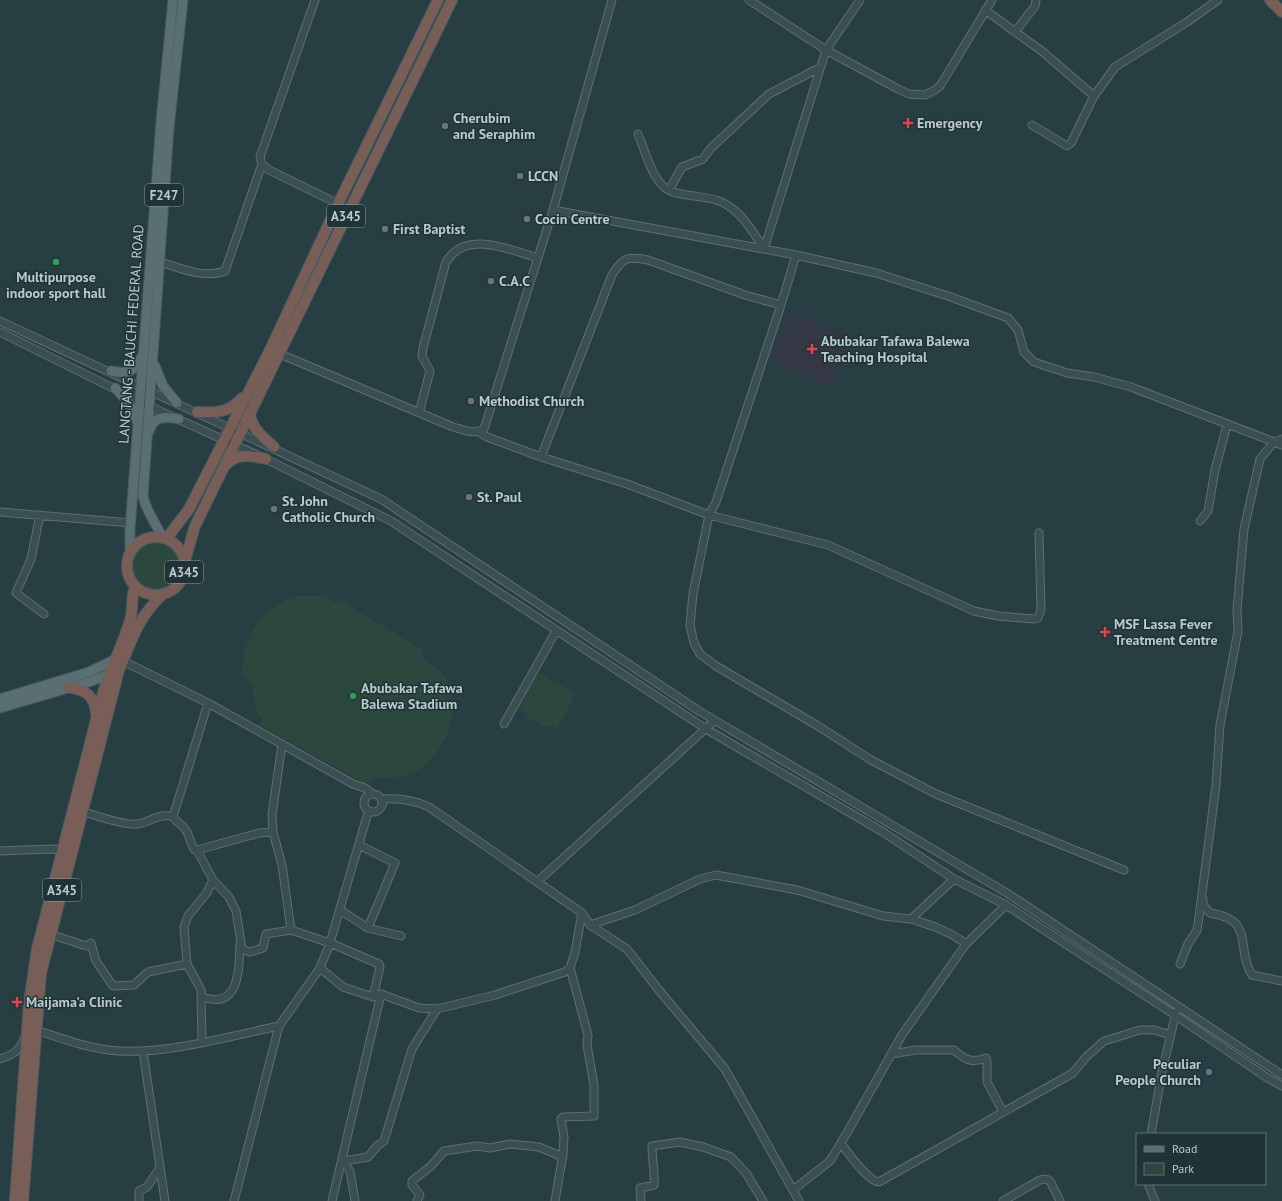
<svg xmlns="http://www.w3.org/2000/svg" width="1282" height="1201" viewBox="0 0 1282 1201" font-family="'PT Sans',sans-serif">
  <rect width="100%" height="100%" fill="#273f43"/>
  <path fill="#333844" d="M791,311L853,339L832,388L771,360Z"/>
  <path fill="#2c483e" d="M131 565a25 25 0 1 1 50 0a25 25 0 1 1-50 0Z
    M295,596H324L336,603L338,599L424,651L421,657C428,662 437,667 443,674C467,700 446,754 418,770C404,778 390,778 374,778L369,786L259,725L262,717L256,711L252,684L242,673C243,636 260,611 295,596Z
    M538,673L576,693L557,729L549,725L547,728L525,716L527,713L519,709Z"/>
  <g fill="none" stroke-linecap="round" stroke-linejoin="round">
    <g stroke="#5d6f73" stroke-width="9">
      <path id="minor" d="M315,0L260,157L262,164L269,170L349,209
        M749,0L826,50L898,89L909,94L925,95L935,90L940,86L992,0
        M985,10L1043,52L1094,96
        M1015,32L1035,6L1036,0
        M1032,125L1067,146L1071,143L1094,96L1115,67L1187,22L1218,0
        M638,134C645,150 650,173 663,186C673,197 702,195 716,200C739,207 751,229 764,249
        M669,190L682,167L703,159L710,149L769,94L821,67
        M553,210L796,255L876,273L948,296L1008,318L1018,330L1024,352L1034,362L1067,373L1094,377L1131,387L1282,445
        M764,249L826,50L860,0
        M796,255L781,305L716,502L709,515L693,594L690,625L694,643L700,654L716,666L818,726L871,760L936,794L1124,870
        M160,262C180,268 204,279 225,271L262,164
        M0,321L381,499L699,711L1007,893L1282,1075
        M0,332L149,406L266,459L391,521L706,729L883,832L954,879L1006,905L1175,1015L1266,1077L1282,1086
        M280,354L453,427C464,430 474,435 484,429L553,210L612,0
        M419,413L430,371L422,356L423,348L446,262C466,229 510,250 538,258
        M479,432L487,437L541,457L627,484L709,515L828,545L974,611L998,616L1034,619L1038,618L1041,610L1039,533
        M541,457L612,275C623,257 628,256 648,260L745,295L781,305
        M0,512L131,523
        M40,515L31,559L16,593L44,614
        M1200,521L1208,511L1215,470L1227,425
        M123,661L208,703L353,784L365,788L373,794
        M504,724L556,631
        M282,744L272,815L273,832L282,865L291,930
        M364 803a9 9 0 1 1 18 0a9 9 0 1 1-18 0Z
        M382,806L384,799C400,798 414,800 429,807L582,913L590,925L627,949L658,989L725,1069L799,1201
        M84,812C97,816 125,826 138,824C151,822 160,812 173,817C176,822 182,824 185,829C190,835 190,844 195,850H197L213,880L229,897L236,911L242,949L250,952L263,948L266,934L291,930L330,943L379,964L380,967L373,997
        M173,817L208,703
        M359,845L395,863L368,928
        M197,850L259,833L273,832
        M0,851L51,849L63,850
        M213,880L206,894L188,916L184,927L187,964L201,990L202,997C240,1010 239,969 240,944
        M537,882L714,721
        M1203,899V905L1210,913C1256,920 1235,948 1252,975L1282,981
        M340,910L368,928L401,936
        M911,919C930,925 950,931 966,944
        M590,925L635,910L700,879L716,875L797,890L883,916L911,919L954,879
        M50,934L86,946L91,943L96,961L113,986L134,985L148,972L187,964
        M1180,964L1188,944L1197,930L1199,917L1216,785L1220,725L1238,631L1237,610L1244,529L1260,459L1273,443L1282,439
        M320,968L343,987L373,997L381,994L419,1008L437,1009L495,995L565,972L570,968
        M201,992L202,1042
        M36,1030C63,1039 90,1049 119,1051C168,1054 231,1036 279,1026
        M143,1051L165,1201
        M891,1054L916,1050H954C964,1059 972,1064 986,1058L987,1061V1082L1003,1112
        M0,1059C12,1055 20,1051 24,1039
        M1151,1134L1162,1072L1176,1012
        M841,1144C849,1153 867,1181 879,1182L1073,1073L1086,1057L1104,1041L1140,1030H1154L1170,1035
        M343,1161L368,1157L378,1145L384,1141L412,1049L437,1009
        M343,1161L350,1171L355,1201
        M1148,1184L1155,1201
        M793,1190L830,1161L848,1131L902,1035L966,944L1006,905
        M139,1201V1191L147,1187L159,1169
        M234,1201L279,1026L320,968L330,943L367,816L370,811
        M332,1201L381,994
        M417,1201L420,1195L412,1185V1181L431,1166L444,1151L477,1146L490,1148L510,1144L539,1147L563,1157
        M555,1201L563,1154L564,1137L561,1119L563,1117L594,1116V1085L587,1045L588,1035L570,968L575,952L582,913
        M641,1201L640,1188L654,1185C655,1172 652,1160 652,1146L680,1142L703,1147L731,1157L746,1173L763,1201
        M1003,1201L1040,1180L1046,1179L1050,1181L1060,1201"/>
    </g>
    <g stroke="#485b5f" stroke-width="11">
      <path id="major" d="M155,366L163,386L177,403
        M111,371C126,374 137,372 142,356
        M115,388L128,402L137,421
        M149,431C154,416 165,416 179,419
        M162,537C156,523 145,510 143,495L169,128L183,0
        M130,550V529L161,122L173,0
        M0,699L89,672L114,660
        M0,708L92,681L115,672"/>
    </g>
    <g stroke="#495c60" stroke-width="12">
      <path id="highway" d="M1270,0L1282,12
        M197,412C215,413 229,413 242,398
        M250,415C253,430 263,437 274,447
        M227,464C238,452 252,456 266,459
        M127 566a29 29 0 1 1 58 0a29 29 0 1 1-58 0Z
        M167,538L189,509L270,350L338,204L438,0
        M185,560L195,526L452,0
        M68,687C85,690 95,695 96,714
        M15,1201L29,1003L37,949L103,693C111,667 124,642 131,617C133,607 131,597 135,587
        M23,1201L41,973L119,670C133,639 136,620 162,595"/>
    </g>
    <use href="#minor" stroke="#3b4f53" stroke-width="7"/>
    <use href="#major" stroke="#596f73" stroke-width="9"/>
    <use href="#highway" stroke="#795e58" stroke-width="10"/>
  </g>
  <g fill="#e0444e" stroke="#203438" stroke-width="1.5">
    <path d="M906 117h4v4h4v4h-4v4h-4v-4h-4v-4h4z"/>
    <path d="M810 343h4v4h4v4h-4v4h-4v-4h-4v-4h4z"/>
    <path d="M1103 626h4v4h4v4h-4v4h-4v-4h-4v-4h4z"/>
    <path d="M15 996h4v4h4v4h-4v4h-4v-4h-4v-4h4z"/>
  </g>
  <g fill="#6b7280" stroke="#203438" stroke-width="1.5">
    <circle cx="445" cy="126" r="4"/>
    <circle cx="520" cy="176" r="4"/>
    <circle cx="527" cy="219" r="4"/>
    <circle cx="385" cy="229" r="4"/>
    <circle cx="491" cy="281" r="4"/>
    <circle cx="471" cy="401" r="4"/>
    <circle cx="469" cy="497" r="4"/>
    <circle cx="274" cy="509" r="4"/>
    <circle cx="1209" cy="1072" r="4"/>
  </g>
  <g fill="#2e9e5b" stroke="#203438" stroke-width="1.5">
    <circle cx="56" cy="262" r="4"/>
    <circle cx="353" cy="696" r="4"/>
  </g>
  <g text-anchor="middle" stroke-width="3" stroke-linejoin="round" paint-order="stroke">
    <g fill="#203438" stroke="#8b9ca0" stroke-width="1">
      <rect x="145" y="184" width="38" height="22" rx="3"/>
      <rect x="327" y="205" width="38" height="22" rx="3"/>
      <rect x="165" y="561" width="38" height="22" rx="3"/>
      <rect x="43" y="879" width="38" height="22" rx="3"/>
    </g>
    <g font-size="13" font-weight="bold" fill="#b9c9cd">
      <text x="164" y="200">F247</text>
      <text x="346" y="221">A345</text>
      <text x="184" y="577">A345</text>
      <text x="62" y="895">A345</text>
    </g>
    <g font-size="14" font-weight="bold" fill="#b9c9cd" stroke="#203438" text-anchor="start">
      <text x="453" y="123">Cherubim<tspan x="453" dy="16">and Seraphim</tspan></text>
      <text x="917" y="128">Emergency</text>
      <text x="528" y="181">LCCN</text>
      <text x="535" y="224">Cocin Centre</text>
      <text x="393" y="234">First Baptist</text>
      <text x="56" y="282" text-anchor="middle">Multipurpose<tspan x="56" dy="16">indoor sport hall</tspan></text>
      <text x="499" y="286">C.A.C</text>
      <text x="821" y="346">Abubakar Tafawa Balewa<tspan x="821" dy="16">Teaching Hospital</tspan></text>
      <text x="479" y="406">Methodist Church</text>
      <text x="477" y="502">St. Paul</text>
      <text x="282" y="506">St. John<tspan x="282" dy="16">Catholic Church</tspan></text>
      <text x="1114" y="629">MSF Lassa Fever<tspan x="1114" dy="16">Treatment Centre</tspan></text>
      <text x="361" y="693">Abubakar Tafawa<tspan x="361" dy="16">Balewa Stadium</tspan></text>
      <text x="26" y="1007">Maijama'a Clinic</text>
      <text x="1201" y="1069" text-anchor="end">Peculiar<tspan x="1201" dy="16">People Church</tspan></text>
    </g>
    <g font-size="14" fill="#b9c9cd" stroke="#203438">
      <text transform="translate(131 334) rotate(-86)" y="5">LANGTANG - BAUCHI FEDERAL ROAD</text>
    </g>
  </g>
  <rect x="1136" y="1133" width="130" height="52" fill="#203438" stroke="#5d7074"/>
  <rect x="1144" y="1146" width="20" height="6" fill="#596f73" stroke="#5d7074"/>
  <text x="1172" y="1153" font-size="12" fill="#b9c9cd">Road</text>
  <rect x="1144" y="1163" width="20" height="12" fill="#2c483e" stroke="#5d7074"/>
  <text x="1172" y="1173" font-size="12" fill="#b9c9cd">Park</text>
</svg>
